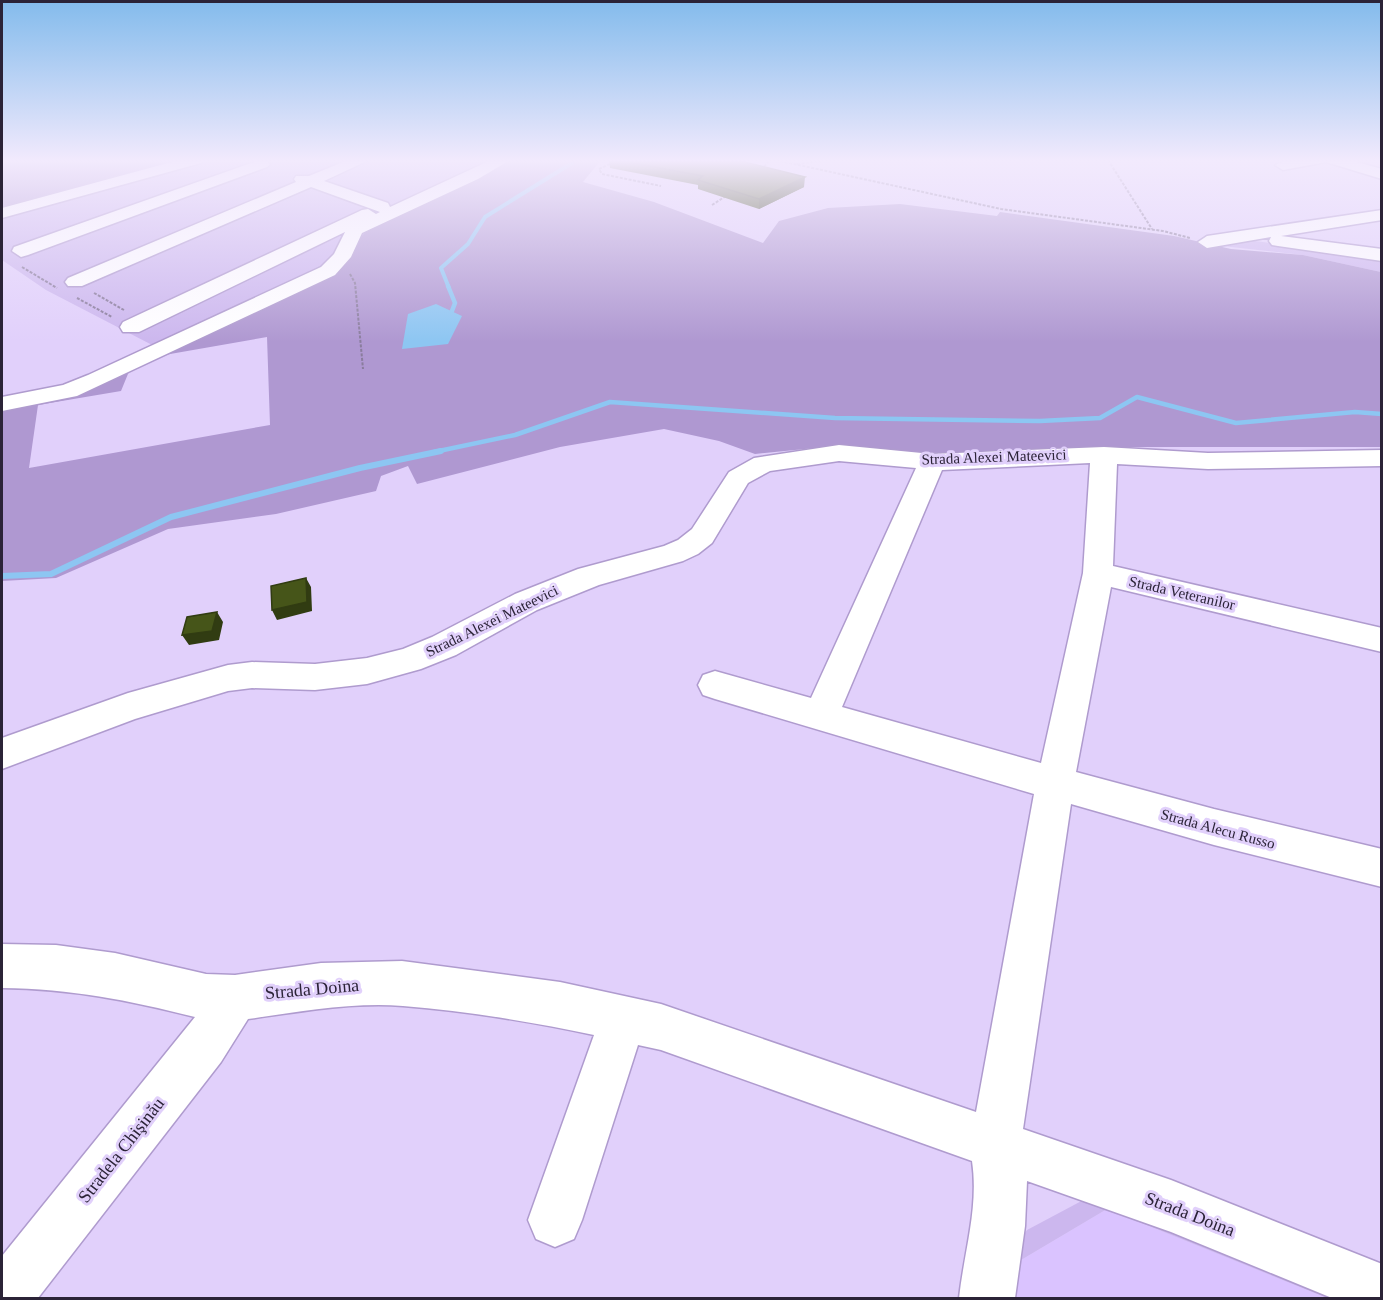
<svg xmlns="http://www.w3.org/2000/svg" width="1383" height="1300" viewBox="0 0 1383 1300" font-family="'Times New Roman',serif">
  <rect width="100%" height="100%" fill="#e1d0fb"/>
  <path fill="#dac3ff" d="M1107,1209L1327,1298H1014L1021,1260Z"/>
  <path fill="#ccb7ee" d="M184,160H507L347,259L156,347L46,290L2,260V211Z
    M1248,240L1381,258V272L1303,255L1213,245Z
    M1104,1189L1357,1298H1327L1107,1209L1021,1260L1013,1250L1027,1230Z"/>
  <path fill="#af98d1" d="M2,160H184L2,211Z
    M507,160H601L583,182L654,202L763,243L779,221L828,208L900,204L997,216L1000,212L1174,236L1231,249L1303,255L1381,272V447H1096L964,454L815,448L755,454L719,441L664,429L560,447L417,484L408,466L381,476L376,491L276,514L168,529L56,578L2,581V407L32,402L130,369L121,391L38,405L29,468L270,425L267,337L153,357L322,278L374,223L475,178Z"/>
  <path fill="#8dc6f2" d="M436,304L462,316L448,344L402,349L408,314Z"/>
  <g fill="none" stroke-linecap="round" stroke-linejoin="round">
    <path stroke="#8dc6f2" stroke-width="4" d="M449,288L441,268L468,244L485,217L572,163"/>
    <path stroke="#8dc6f2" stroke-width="4.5" d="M448,286L455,303L452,311
      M434,452L515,435L610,402L835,418L1040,421L1100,418L1137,397L1236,423L1355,412L1382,414"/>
    <path stroke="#8dc6f2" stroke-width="6" d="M2,576L51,574L171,517L360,468L441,451"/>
    <g stroke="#af9bce" stroke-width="3">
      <path id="minor" d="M179,160H204L201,163L2,218V208Z
        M348,160H369L324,181L388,203L390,207L491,160H510L478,179L362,233L351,257L335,275L77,396L2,411V397L63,385L88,375L321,267L334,254L345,232L139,332H123L120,327L123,322L362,210L368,209L376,214L380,212L311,187L82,286H68L65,282L68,278L296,182L294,179L296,176H309Z
        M1286,160H1349L1382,169V179L1326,162L1283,170L1275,165Z
        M257,161H267L270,164L267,167L28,255L21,257L12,251L14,247Z
        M1382,210V220L1281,236L1382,249V261L1278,246L1272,245L1269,241L1271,237L1207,248L1198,242L1207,236Z
        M839,445L932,454L1104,447L1208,453L1382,450V466L1208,469L1117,464L1113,566L1382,628V652L1111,587L1076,772L1214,809L1382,849V887L1214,845L1071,804L1023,1129L1171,1180L1382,1264V1298H1332L1171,1232L1027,1181L1025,1226L1015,1298H959C964,1252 979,1208 972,1161L661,1050L638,1045L582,1220L574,1239L555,1247L536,1239L528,1220L594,1035C533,1022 466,1011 403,1006C352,1002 299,1012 248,1019L221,1062L38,1298H2V1256L195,1017C127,1000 72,989 2,988V944L56,945L115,953L206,974L235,975L321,963L402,961L560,982L661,1004L976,1112L1034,794L715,699L703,695L698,685L703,675L715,671L811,698L916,468L839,461L770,471L748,483L712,543L698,554L683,561L599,585L537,610L456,655L421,669L367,684L315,690L252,688L228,691L135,719L2,769V738L128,693L228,665L252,662L315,664L367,658L403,649L432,637L515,594L578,569L664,546L678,540L692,529L729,472L754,458ZM1090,463L1083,573L1041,763L842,707L942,470Z"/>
    </g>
    <path stroke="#8a7d9d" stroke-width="2" stroke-dasharray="3 1.5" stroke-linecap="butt" d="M618,160L599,169L602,174L661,186
      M776,160L1001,209L1163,231L1190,238
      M1108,160L1152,229
      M797,164L829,160
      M761,170L770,160
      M712,205L726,196
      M22,267L57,288
      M350,274L355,283L363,369
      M94,293L124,310
      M77,298L112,317"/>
    <use href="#minor" fill="#fff" fill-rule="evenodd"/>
  </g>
  <path fill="#3c4916" d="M609,160H737L804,187L759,209L698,189V185L610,168Z"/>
  <path fill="#313c12" d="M805,177L804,187L759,209V199Z
    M306,578L311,587L312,611L277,620L272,610Z
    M217,612L223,622L219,640L189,645L182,635Z"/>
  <path fill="#465519" stroke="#313c12" stroke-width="1.5" d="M617,160H737L805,177L759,199L698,180L703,176Z
    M306,578L307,602L272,610L271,586Z
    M217,612L212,631L182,635L187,617Z"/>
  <linearGradient id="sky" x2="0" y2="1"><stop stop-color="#83bbec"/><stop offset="0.47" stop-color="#f2eafd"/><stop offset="1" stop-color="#f2eafd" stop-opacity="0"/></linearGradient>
  <rect width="1383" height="342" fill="url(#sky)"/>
  <g text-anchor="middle" stroke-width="6" stroke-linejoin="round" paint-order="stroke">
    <g font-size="15" fill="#2b2337" stroke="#e1d0fb">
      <text transform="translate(994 457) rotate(-2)" y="5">Strada Alexei Mateevici</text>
      <text transform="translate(1182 593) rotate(13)" y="5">Strada Veteranilor</text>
      <text transform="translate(492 621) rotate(-26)" y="5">Strada Alexei Mateevici</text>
      <text transform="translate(1218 829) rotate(15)" y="5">Strada Alecu Russo</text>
    </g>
    <g font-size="18" fill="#2b2337" stroke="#e1d0fb">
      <text transform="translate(312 989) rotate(-5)" y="6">Strada Doina</text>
      <text transform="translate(121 1150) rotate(-52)" y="6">Stradela Chişinău</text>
      <text transform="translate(1190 1214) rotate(21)" y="6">Strada Doina</text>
    </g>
  </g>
  <rect width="1383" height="1300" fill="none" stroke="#2b2337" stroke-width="6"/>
</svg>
